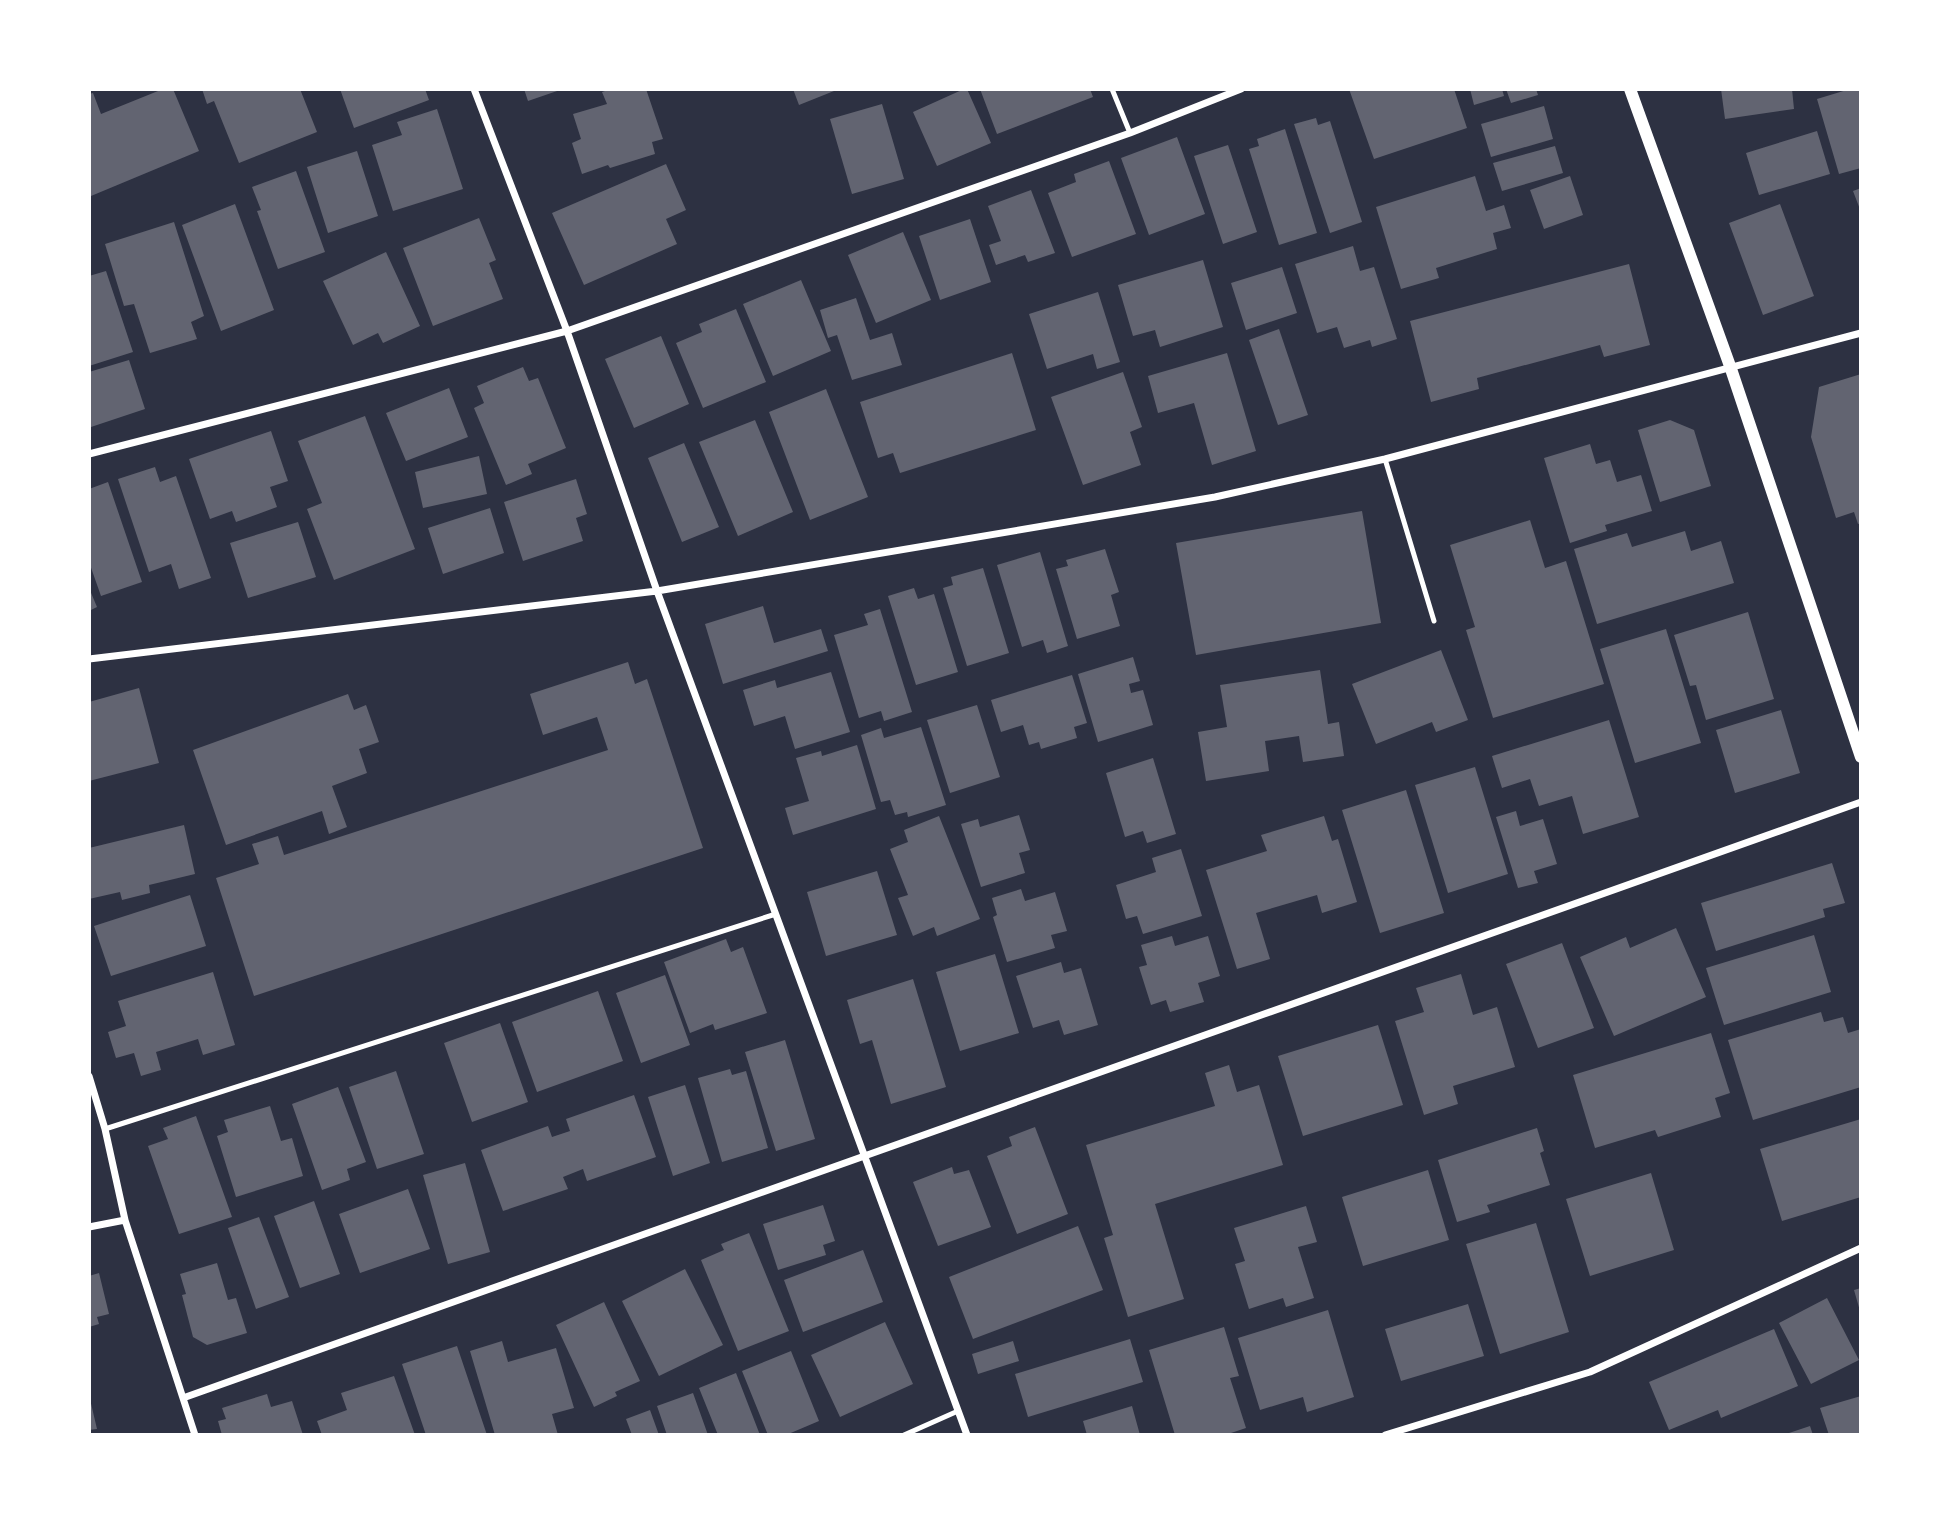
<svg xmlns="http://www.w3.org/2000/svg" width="1950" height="1524" viewBox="0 0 1950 1524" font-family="'Varela Round',sans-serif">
  <rect width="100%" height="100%" fill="#2d3142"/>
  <path fill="#626471" d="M163,89H173L199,151L91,196L89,191V94L93,93L101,114Z
    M202,89H300L317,132L239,163L214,101L207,104Z
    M340,89H425L429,100L354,128Z
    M524,89H560V90L528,101Z
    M611,89H646L663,139L652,142L655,154L610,168L608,165L582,174L572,143L581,139L573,114L607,104L602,92Z
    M793,89H839L799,105Z
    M964,89H967L991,143L937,166L913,112Z
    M980,89H1090L1093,97L997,134Z
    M1349,89H1454L1467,128L1374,159Z
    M1470,89H1502L1504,96L1474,105Z
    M1506,89H1536L1538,95L1511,103Z
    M1721,89H1792L1794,109L1725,119Z
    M1850,89H1861V168L1839,174L1817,99Z
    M882,104L904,179L852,194L830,119Z
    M1544,106L1553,139L1491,157L1481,124Z
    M437,109L463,189L393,211L372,145L402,135L397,122Z
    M1316,118L1318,125L1330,121L1362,222L1330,233L1294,124Z
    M1285,129L1317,233L1279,245L1249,149L1259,146L1257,139Z
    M1817,131L1830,174L1759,195L1746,153Z
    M1177,137L1205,214L1149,235L1121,158Z
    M1228,145L1257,232L1223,244L1194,156Z
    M1555,146L1563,173L1502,191L1493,163Z
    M357,151L378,216L328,233L307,167Z
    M1109,161L1136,234L1072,257L1048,193L1076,182L1074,174Z
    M666,164L686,210L666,219L677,244L584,285L552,213Z
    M296,171L325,252L278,269L257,211L261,210L252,187Z
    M1475,176L1486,211L1504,205L1511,228L1493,233L1497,249L1436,268L1439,278L1401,289L1376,207Z
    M1570,176L1583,215L1544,229L1530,190Z
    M1861,188V212L1853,191Z
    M1031,190L1055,253L1028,262L1025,255L996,265L989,245L1001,241L988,206Z
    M235,204L274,310L221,331L182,225Z
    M1780,204L1814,296L1763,315L1729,223Z
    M479,218L496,260L489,263L503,299L433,326L403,248Z
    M970,219L991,282L940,300L919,236Z
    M174,222L204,316L191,322L197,339L150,353L134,304L124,306L105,244Z
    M903,232L931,300L876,323L848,255Z
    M1353,246L1360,271L1374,267L1397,339L1372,347L1370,340L1344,348L1337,327L1317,333L1295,264Z
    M386,252L420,326L383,343L378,333L353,345L323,281Z
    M1203,260L1223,327L1160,347L1155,330L1133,336L1118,285Z
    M1629,264L1650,345L1604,357L1600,345L1477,378L1479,389L1431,402L1410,321Z
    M1282,267L1297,313L1246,330L1231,283Z
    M106,271L133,352L89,366V276Z
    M801,280L831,351L773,376L743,304Z
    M1098,292L1120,362L1097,369L1093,354L1047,369L1029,314Z
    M856,298L870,340L892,333L902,365L852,380L837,335L828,338L820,310Z
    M736,309L766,382L703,408L676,343L702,332L699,324Z
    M1279,329L1308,415L1278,425L1249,340Z
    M661,336L689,404L634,428L605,359Z
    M1012,353L1036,430L900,473L893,453L878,458L860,402Z
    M1227,353L1256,451L1212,465L1194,403L1158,413L1148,376Z
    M129,360L145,409L91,427L89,372Z
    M523,367L529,381L538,378L566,448L528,464L532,474L506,485L474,408L484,403L477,386Z
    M1123,372L1142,427L1130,432L1141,465L1083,485L1051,397Z
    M1861,374V523L1858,524L1854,512L1836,518L1811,437L1819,387Z
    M449,388L468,437L406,461L386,413Z
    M826,389L868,497L810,520L769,412Z
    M365,416L415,549L334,580L307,509L322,503L298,441Z
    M755,420L793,512L738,536L699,442Z
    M1670,420L1694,430L1711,486L1660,502L1638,430Z
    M271,431L288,481L270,487L277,507L236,522L232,511L210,519L189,459Z
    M684,443L719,527L682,542L648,458Z
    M1590,444L1596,464L1610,460L1617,482L1641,475L1652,511L1605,525L1607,531L1570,543L1544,458Z
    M479,456L487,494L423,508L415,472Z
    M155,467L160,482L176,476L211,578L179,589L171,564L149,572L118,479Z
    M576,479L587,514L576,518L583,541L523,561L504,502Z
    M108,482L142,582L101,596L89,562V489Z
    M490,508L504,553L443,574L428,528Z
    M1362,511L1381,623L1196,655L1176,543Z
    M1530,520L1545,568L1566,561L1604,684L1493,718L1466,630L1475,627L1450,545Z
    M298,522L316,577L248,598L230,543Z
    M1685,531L1691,551L1721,541L1734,583L1597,624L1574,549L1627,533L1632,547Z
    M1105,549L1119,592L1111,595L1120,626L1077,639L1056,569L1068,566L1066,560Z
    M1040,552L1068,646L1047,653L1043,640L1022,647L997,565Z
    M983,568L1009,653L967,666L943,588L953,585L951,577Z
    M89,588L97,607L89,611Z
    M914,588L918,599L934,594L958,672L916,685L888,596Z
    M763,606L774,643L821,629L828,651L723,684L705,624Z
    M880,609L912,712L884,721L881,711L859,718L834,635L868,625L864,614Z
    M1748,612L1774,699L1706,720L1696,685L1690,686L1674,635Z
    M1666,629L1701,743L1635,763L1600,649Z
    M1441,650L1468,720L1436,732L1432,722L1376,744L1352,684Z
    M1133,657L1140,681L1129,684L1131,693L1143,690L1153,725L1098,742L1078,674Z
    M628,662L635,684L647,679L703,848L254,996L216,878L259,864L252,844L278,836L284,855L608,750L597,717L543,735L530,694Z
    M1320,670L1328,724L1339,722L1344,756L1303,762L1299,736L1265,741L1269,771L1206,781L1198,732L1227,727L1220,685Z
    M831,672L850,732L795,749L785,716L754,726L743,690L775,680L777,688Z
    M1072,675L1087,723L1074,727L1077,738L1041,749L1039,742L1029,745L1023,725L1001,732L991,700Z
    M139,688L159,763L89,781V702Z
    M348,694L354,710L366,705L379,742L359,749L367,773L332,786L347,827L329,834L322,811L226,845L193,750Z
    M977,705L1000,777L950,793L927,720Z
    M1781,710L1800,773L1735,793L1716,730Z
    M1609,720L1639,817L1583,834L1572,796L1539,806L1530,779L1502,788L1492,756Z
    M921,727L946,805L908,817L907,812L895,815L890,800L881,802L861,735L881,728L884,738Z
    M857,745L876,809L793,835L785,808L809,801L796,758L821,751L822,756Z
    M1153,758L1176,834L1147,843L1143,831L1125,837L1106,773Z
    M1475,767L1508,874L1448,893L1415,785Z
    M1406,790L1444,913L1380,933L1342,810Z
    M1516,811L1520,826L1543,819L1557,864L1534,871L1538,883L1518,888L1496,817Z
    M1019,815L1030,850L1019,853L1025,873L981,887L961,824L978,819L980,827Z
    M939,816L980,919L937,936L934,927L913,936L898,898L908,895L890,849L908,842L904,830Z
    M1324,816L1332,841L1338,839L1357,902L1322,913L1317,895L1256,913L1270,959L1237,969L1206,870L1267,851L1261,835Z
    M184,825L195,874L149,885L150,893L122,900L120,892L89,899V848Z
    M1181,849L1202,916L1143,934L1137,916L1126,919L1116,885L1156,872L1152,858Z
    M1832,863L1845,903L1823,909L1825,917L1716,951L1701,903Z
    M877,871L897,935L826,956L807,892Z
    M1021,889L1025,901L1055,892L1067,931L1051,935L1055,948L1007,962L993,917L997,915L992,898Z
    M190,895L206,946L111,976L94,926Z
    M1676,928L1706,997L1614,1036L1580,957L1626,937L1630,948Z
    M1814,935L1831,992L1724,1025L1706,968Z
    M1172,936L1175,946L1208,936L1220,976L1198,983L1204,1002L1170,1012L1166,1000L1151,1005L1139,967L1147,965L1141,945Z
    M726,939L731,952L743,947L767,1013L715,1030L713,1024L690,1033L664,962Z
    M1562,943L1594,1028L1538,1048L1506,964Z
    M995,954L1019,1033L960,1051L936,972Z
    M1061,962L1064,973L1081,968L1098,1025L1064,1035L1059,1020L1033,1028L1016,976Z
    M213,972L235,1045L203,1055L198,1039L156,1052L161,1070L141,1076L134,1053L116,1058L108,1032L126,1026L118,1001Z
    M1461,974L1473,1015L1497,1007L1515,1067L1453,1086L1458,1104L1424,1115L1395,1021L1424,1012L1416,988Z
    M665,975L690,1045L641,1063L616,993Z
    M913,979L946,1087L891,1104L872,1040L860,1044L847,1000Z
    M598,991L623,1061L537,1092L512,1022Z
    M1821,1012L1824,1022L1843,1017L1848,1033L1861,1029V1087L1753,1120L1728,1040Z
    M500,1023L528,1102L472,1122L444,1043Z
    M1378,1025L1403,1105L1303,1136L1278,1056Z
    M1711,1033L1730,1093L1715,1098L1721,1117L1658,1137L1655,1130L1595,1148L1573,1075Z
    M785,1040L815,1139L776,1151L745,1052Z
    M1229,1065L1237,1092L1259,1085L1283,1165L1155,1204L1184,1299L1128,1317L1104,1238L1113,1235L1086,1145L1215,1106L1205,1073Z
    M730,1069L732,1075L746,1071L768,1148L722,1162L698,1078Z
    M396,1071L424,1154L377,1169L349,1087Z
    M685,1085L710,1163L673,1176L648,1097Z
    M338,1087L366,1162L347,1169L350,1180L322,1190L292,1104Z
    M634,1095L656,1157L587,1181L583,1169L563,1177L568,1189L503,1211L481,1150L548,1126L552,1137L570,1131L566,1119Z
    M270,1106L281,1141L292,1138L303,1176L236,1197L217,1136L228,1132L224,1120Z
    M196,1116L232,1217L179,1234L148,1146L168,1139L163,1128Z
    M1861,1119V1197L1782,1221L1760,1149Z
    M1035,1127L1068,1214L1017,1234L987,1156L1012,1146L1009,1137Z
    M1537,1128L1544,1151L1540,1153L1550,1185L1487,1205L1490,1212L1457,1222L1438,1160Z
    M465,1163L490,1252L448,1264L423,1175Z
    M952,1167L954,1174L969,1170L991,1227L938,1246L913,1182Z
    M1428,1170L1449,1240L1363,1266L1342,1197Z
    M1651,1173L1674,1250L1590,1276L1566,1199Z
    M408,1189L430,1249L360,1273L339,1214Z
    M314,1201L340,1274L300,1288L274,1216Z
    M823,1205L835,1241L823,1245L826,1255L778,1270L763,1224Z
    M1306,1206L1317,1242L1298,1247L1314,1298L1286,1307L1283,1298L1249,1309L1235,1264L1245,1261L1234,1228Z
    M259,1217L289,1297L256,1309L228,1228Z
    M1536,1223L1569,1332L1500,1354L1466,1244Z
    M1078,1226L1103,1290L973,1339L949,1277Z
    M749,1233L789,1331L738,1351L701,1260L724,1250L721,1244Z
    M863,1250L883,1302L803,1332L784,1280Z
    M217,1263L228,1300L236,1298L247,1333L207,1345L193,1337L182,1295L186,1294L180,1274Z
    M685,1269L723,1345L659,1376L622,1301Z
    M99,1273L109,1314L97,1317L99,1324L89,1327V1276Z
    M1861,1288V1311H1860L1854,1290Z
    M1827,1298L1859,1360L1811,1384L1779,1323Z
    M604,1302L640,1381L615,1392L617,1396L594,1407L556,1325Z
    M1468,1304L1484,1356L1401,1381L1385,1329Z
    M1328,1310L1354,1397L1307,1412L1303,1397L1260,1410L1238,1338Z
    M885,1322L913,1384L840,1417L811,1355Z
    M1224,1327L1239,1376L1230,1378L1246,1428L1225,1435H1175L1149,1350Z
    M1774,1329L1798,1386L1721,1418L1718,1410L1669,1430L1649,1382Z
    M1130,1339L1143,1382L1028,1417L1015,1374Z
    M502,1341L508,1362L556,1348L574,1408L552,1414L558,1435H495L470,1351Z
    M1013,1341L1019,1361L978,1374L972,1354Z
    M457,1346L487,1435H426L402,1364Z
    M791,1351L819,1421L786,1435H768L742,1371Z
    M736,1373L760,1435H718L699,1388Z
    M394,1376L415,1435H322L317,1421L347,1410L341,1393Z
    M693,1393L708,1435H667L657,1406Z
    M267,1394L271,1407L292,1401L303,1435H222L218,1421L226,1419L222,1408Z
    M89,1395L97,1429L89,1430Z
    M1861,1396V1435H1829L1820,1408Z
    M1132,1406L1140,1435H1087L1083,1421Z
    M650,1410L659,1435H632L626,1419Z
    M1810,1426L1813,1435H1786V1434Z"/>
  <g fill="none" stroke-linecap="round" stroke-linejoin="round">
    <path stroke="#fff" stroke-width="5" d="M1112,89L1130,133
      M1385,459L1434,621
      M105,1129L776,914
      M904,1435L958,1411"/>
    <path stroke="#fff" stroke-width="7" d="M474,89L567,331L657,591L967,1435
      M89,454L567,331L1130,133L1241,89
      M89,659L657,591L1215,497L1385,459L1861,333
      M89,1076L105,1129L125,1220L195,1435
      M89,1227L125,1220
      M183,1398L1861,802
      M1385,1435L1590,1372L1861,1248"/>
    <path stroke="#fff" stroke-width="12" d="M1630,89L1730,366L1861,757"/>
  </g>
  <rect width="1950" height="1524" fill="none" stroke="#ffffff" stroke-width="182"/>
</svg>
